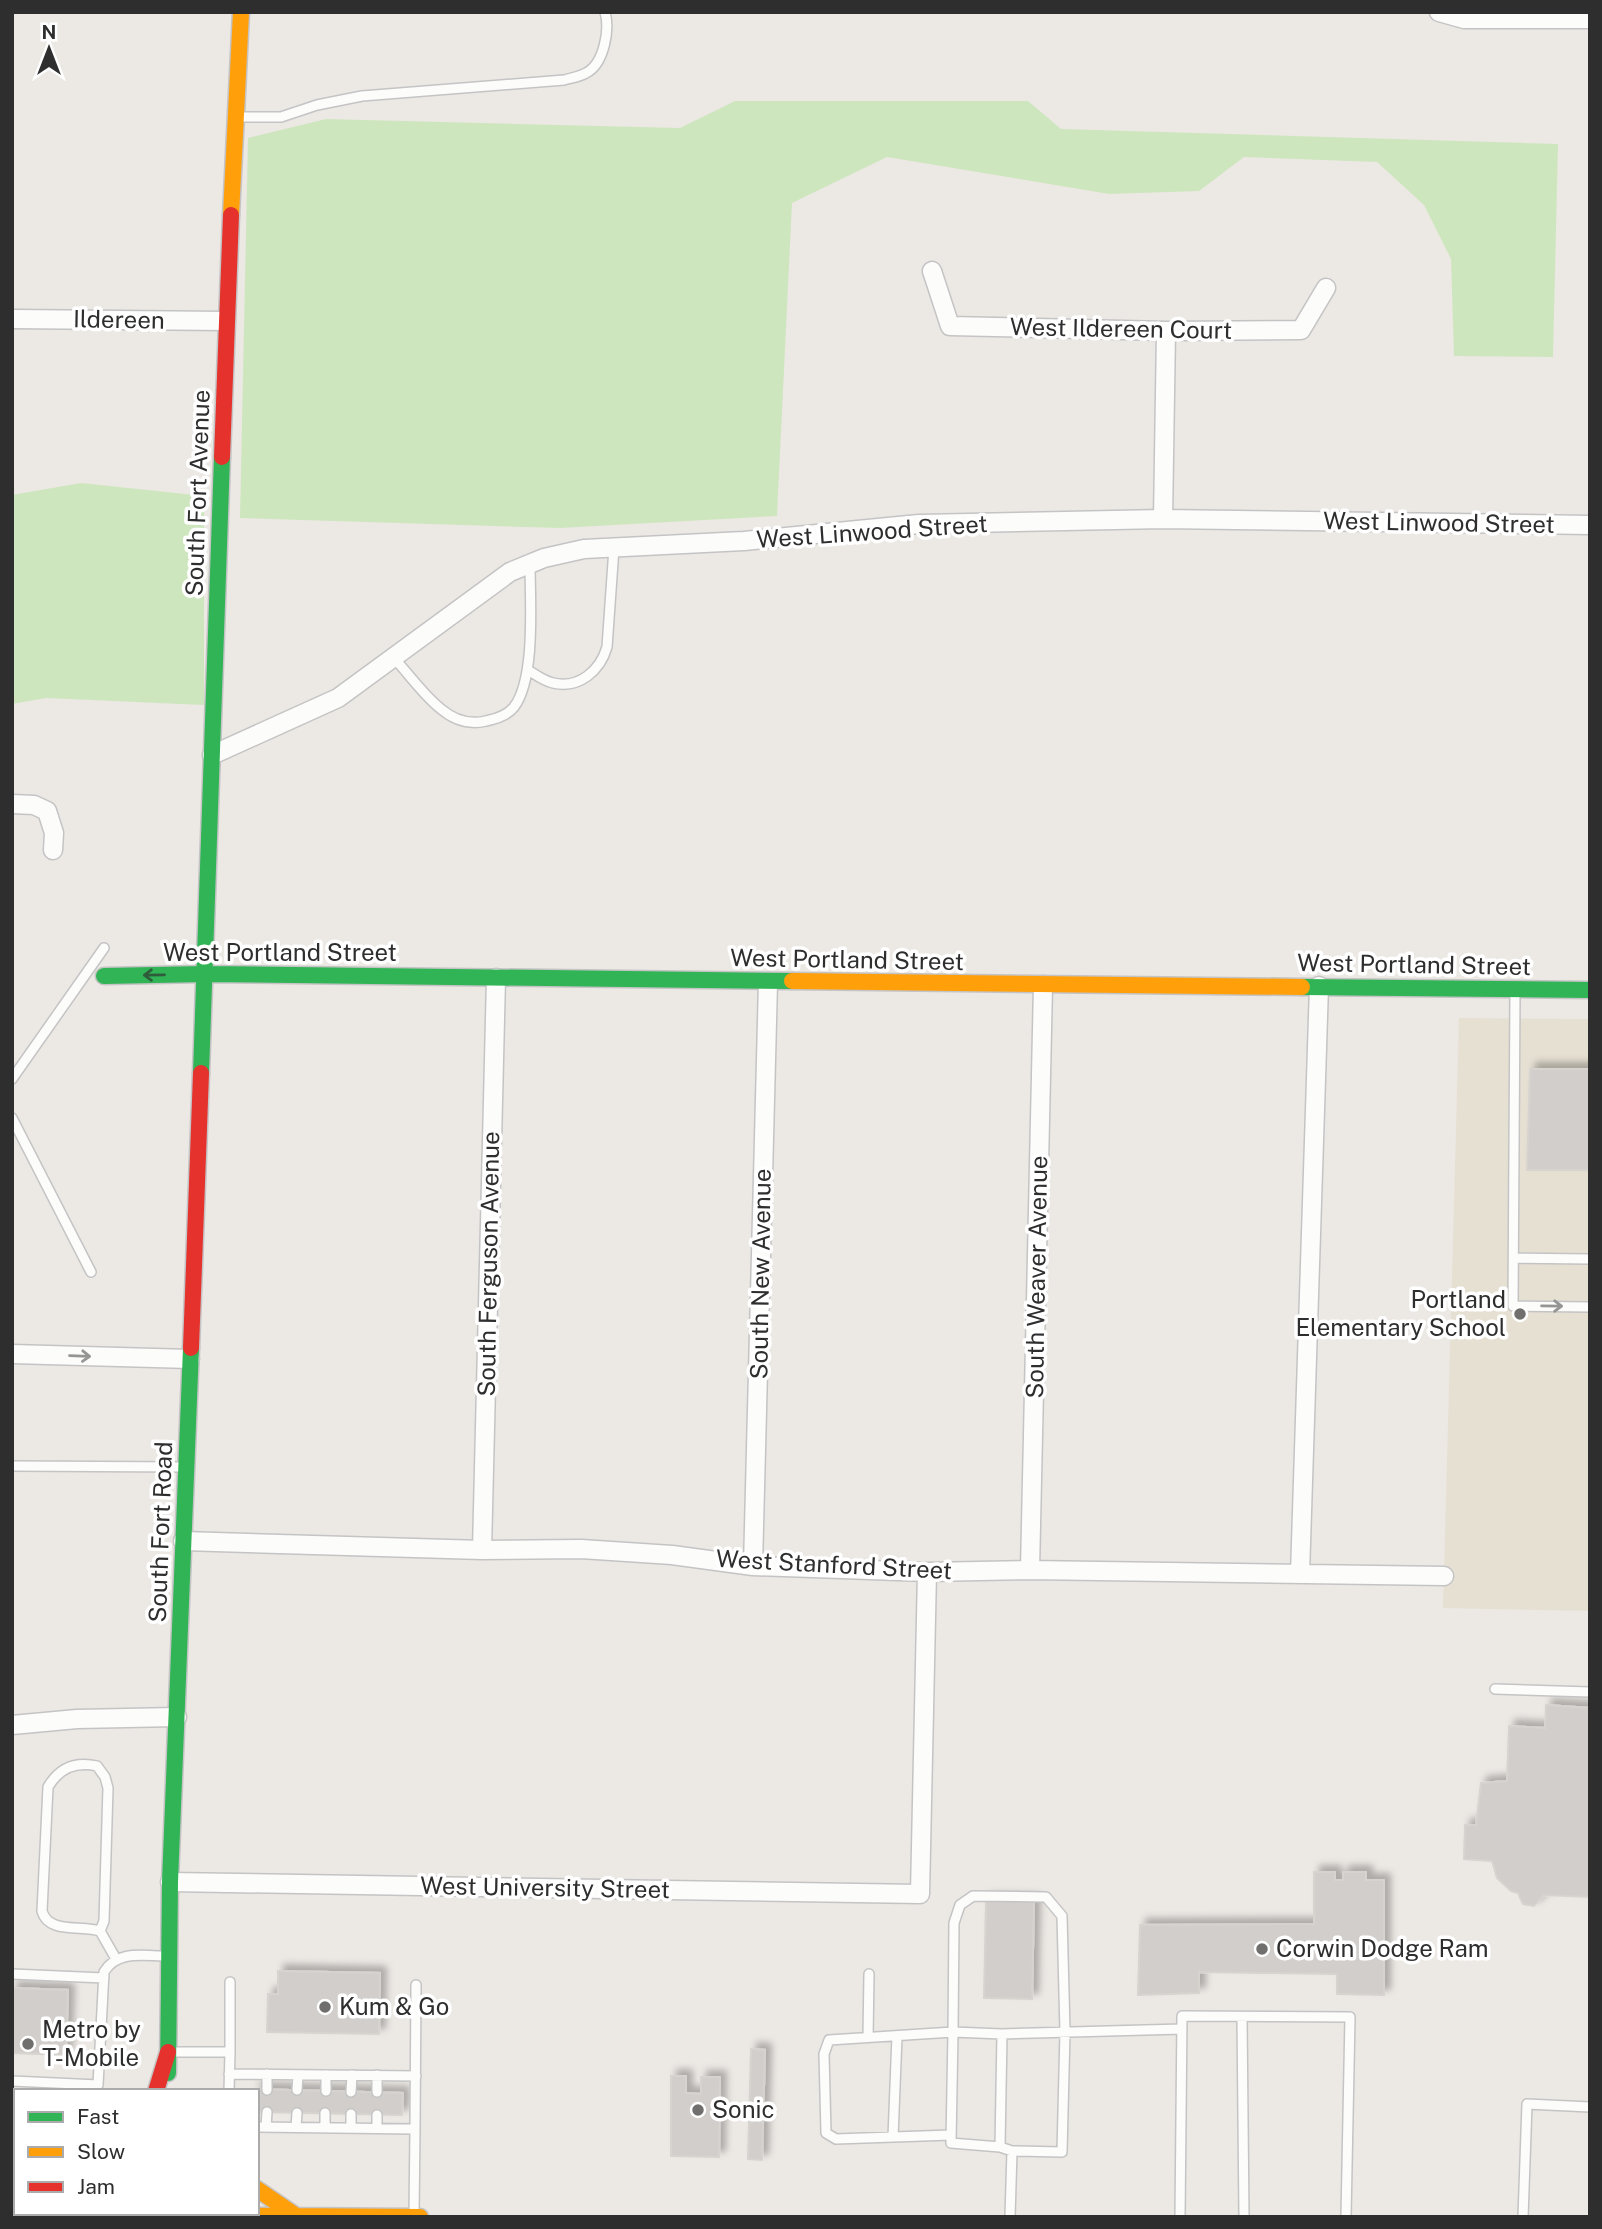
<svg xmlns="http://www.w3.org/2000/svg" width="1602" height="2229" viewBox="0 0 1602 2229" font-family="'Public Sans',sans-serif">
  <defs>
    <filter id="shadow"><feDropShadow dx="6" dy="-6" stdDeviation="3.5" flood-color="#0004"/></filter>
  </defs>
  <rect width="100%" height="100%" fill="#ece8e4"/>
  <path fill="#e6e0d3" d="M1459,1018L1590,1019V1611L1443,1608Z"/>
  <path fill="#cee6be" d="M735,101H1028L1061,129L1558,144L1553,357L1454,356L1451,259L1424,205L1377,162L1244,157L1199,191L1109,194L887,157L792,203L777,516L560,528L240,518L248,138L326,119L680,128Z
    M81,483L204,496V705L46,698L12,704V495Z"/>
  <path fill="#d1cecb" stroke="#d7d4d0" stroke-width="2" filter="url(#shadow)" d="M1530,1069H1590V1170H1527Z
    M1546,1705L1590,1708V1897L1544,1895L1534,1906L1528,1905L1523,1904L1518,1893L1511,1891L1497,1878L1492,1861L1464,1859L1465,1825H1476L1481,1783L1507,1781L1509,1726L1545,1728Z
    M1314,1872H1335V1880H1343V1872H1366V1880H1384V1995L1337,1994V1974L1199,1972V1993L1138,1995L1140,1925L1314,1924Z
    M986,1900L1034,1901L1032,1999L984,1998Z
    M278,1971L380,1973L379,2034L267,2032L268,1994H278Z
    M12,1988L68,1990L66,2055L12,2053Z
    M751,2049L765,2050L762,2160L748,2159Z
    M671,2076H686V2093L701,2094V2077H720L719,2157L671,2156Z
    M252,2089L403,2093L402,2115L257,2112V2091Z"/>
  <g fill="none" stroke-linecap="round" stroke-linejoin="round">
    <g stroke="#c5c4c5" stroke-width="12">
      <path id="lane" d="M237,117H281L317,105L362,96L564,80C571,78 579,77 586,73C604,64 610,30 605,12
        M393,657C409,674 423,695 441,709C454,720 469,725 486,721C496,719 507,716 514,707C536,678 530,600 530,564
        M528,670C536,675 544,681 553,683C579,689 600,671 607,647L614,548
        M1515,992L1513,1306L1590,1307
        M12,1079L104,948
        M12,1118L91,1272
        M1514,1258L1590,1259
        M12,1466L184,1467
        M1495,1689L1590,1692
        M100,1931L104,1921L108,1788L105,1777L97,1766C75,1761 59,1768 48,1787L42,1911C48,1934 82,1925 100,1931L116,1959
        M12,1974L104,1978
        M1242,2017L1244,2217
        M1002,2034L953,2032L954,1923L960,1905L973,1896L1046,1897L1062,1916L1065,2032L1062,2152L1012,2151
        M868,2037L869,1974
        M169,2052H230L229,2091
        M230,2052V1982
        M229,2074L416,2076
        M326,2075V2091
        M377,2075V2092
        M12,2081L98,2085L104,1972C117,1950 143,1956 166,1956
        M267,2090V2074
        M297,2090L298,2075
        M351,2092L352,2075
        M351,2114V2128
        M12,2124H16
        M257,2127L415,2129L414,2214
        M266,2127L267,2112
        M296,2127L297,2113
        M325,2128V2113
        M377,2128V2115
        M415,2129L416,1985
        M951,2135L836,2139L826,2133L824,2054L829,2040L953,2032L951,2143L1000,2147
        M893,2137L897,2036
        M1010,2217L1012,2151L1000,2147L1002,2034L1182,2029
        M1180,2217L1182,2016L1350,2017L1346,2217
        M1523,2217L1527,2104L1590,2107"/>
    </g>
    <g stroke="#c5c4c5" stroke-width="21">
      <path id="street" d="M1439,12L1464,19H1590
        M932,271L950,326L1166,331L1301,330L1326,288
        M12,319L226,321
        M1163,519L1166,331
        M212,755L338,698L510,572L544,558L584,549L744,541L919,524L1163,519L1590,525
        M12,804L34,805L47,811L54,833L53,850
        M12,1354L190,1359
        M183,1541L482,1550L581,1549L672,1555L753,1566L927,1572L1030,1570L1444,1576
        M482,1550L496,978
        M753,1566L768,982
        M1030,1570L1043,985
        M1300,1574L1319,986
        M12,1725L77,1719L177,1717
        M170,1882L920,1894L927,1572"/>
    </g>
    <g stroke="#c5c4c5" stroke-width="19">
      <path id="fast" d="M104,976L205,974L792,981
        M1302,987L1590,990
        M201,1073L222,457
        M168,2073L170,1882L191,1348"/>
    </g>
    <g stroke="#c5c4c5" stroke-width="19">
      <path id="slow" d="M231,215L241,12
        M792,981L1302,987
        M257,2189L295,2215
        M12,2214L420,2217"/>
    </g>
    <g stroke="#c5c4c5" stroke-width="19">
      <path id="jam" d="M222,457L231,215
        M191,1348L201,1073
        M156,2091L168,2052"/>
    </g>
    <use href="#lane" stroke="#fcfcfb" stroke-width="9"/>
    <use href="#street" stroke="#fcfcfb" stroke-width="18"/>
    <use href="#fast" stroke="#30b455" stroke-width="16"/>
    <use href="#slow" stroke="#ff9f0a" stroke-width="16"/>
    <use href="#jam" stroke="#e5322d" stroke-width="16"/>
  </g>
  <defs><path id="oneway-shaft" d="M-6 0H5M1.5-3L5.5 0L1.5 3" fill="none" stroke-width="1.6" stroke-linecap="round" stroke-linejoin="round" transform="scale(1.75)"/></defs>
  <use stroke="#2f5d3c" href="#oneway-shaft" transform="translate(154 975) rotate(179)"/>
  <g stroke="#959594">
    <use href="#oneway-shaft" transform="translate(1552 1306) rotate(1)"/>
    <use href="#oneway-shaft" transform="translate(80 1356) rotate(2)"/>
  </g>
  <g fill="#706f6e" stroke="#fff" stroke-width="2.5">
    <circle cx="1520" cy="1314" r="7"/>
    <circle cx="1262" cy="1949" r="7"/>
    <circle cx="325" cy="2007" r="7"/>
    <circle cx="28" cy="2044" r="7"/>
    <circle cx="698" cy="2110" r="7"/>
  </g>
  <g text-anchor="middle" stroke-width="7" stroke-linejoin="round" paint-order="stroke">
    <g font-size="24" fill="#2e2e2e" stroke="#fff">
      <text transform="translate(119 320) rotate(1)" y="8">Ildereen</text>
      <text transform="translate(1121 329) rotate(1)" y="8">West Ildereen Court</text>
      <text transform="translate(198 493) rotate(-88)" y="8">South Fort Avenue</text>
      <text transform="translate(1439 523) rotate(1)" y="8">West Linwood Street</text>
      <text transform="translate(872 532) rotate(-4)" y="8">West Linwood Street</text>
      <text x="280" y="961">West Portland Street</text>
      <text transform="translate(847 960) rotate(1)" y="8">West Portland Street</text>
      <text transform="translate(1414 965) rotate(1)" y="8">West Portland Street</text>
      <text transform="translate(489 1264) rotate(-89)" y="8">South Ferguson Avenue</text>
      <text transform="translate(761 1274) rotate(-89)" y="8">South New Avenue</text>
      <text transform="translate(1037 1277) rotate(-89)" y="8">South Weaver Avenue</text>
      <text transform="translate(161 1532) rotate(-88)" y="8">South Fort Road</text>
      <text transform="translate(834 1565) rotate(3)" y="8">West Stanford Street</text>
      <text transform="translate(545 1888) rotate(1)" y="8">West University Street</text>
    </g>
    <g font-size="24" fill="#2e2e2e" stroke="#fff" text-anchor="start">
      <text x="1506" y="1308" text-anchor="end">Portland<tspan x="1506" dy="28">Elementary School</tspan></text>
      <text x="1276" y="1957">Corwin Dodge Ram</text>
      <text x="339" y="2015">Kum &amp; Go</text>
      <text x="42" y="2038">Metro by<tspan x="42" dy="28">T-Mobile</tspan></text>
      <text x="712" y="2118">Sonic</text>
    </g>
  </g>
  <rect width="1602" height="2229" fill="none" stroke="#2e2e2e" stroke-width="28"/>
  <rect x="14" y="2089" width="245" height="126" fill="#ffffff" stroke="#ababab" stroke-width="2"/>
  <rect x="28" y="2112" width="35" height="10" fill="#30b455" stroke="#ababab" stroke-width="2"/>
  <text x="77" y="2124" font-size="21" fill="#2e2e2e">Fast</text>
  <rect x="28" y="2147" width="35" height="10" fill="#ff9f0a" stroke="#ababab" stroke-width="2"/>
  <text x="77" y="2159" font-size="21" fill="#2e2e2e">Slow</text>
  <rect x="28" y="2182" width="35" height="10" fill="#e5322d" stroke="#ababab" stroke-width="2"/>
  <text x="77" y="2194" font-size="21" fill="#2e2e2e">Jam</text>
  <g transform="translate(49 49)" stroke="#ffffff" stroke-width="5" paint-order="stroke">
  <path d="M0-5L12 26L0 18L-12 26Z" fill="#2e2e2e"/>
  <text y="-10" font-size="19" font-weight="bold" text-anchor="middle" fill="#2e2e2e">N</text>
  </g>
</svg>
